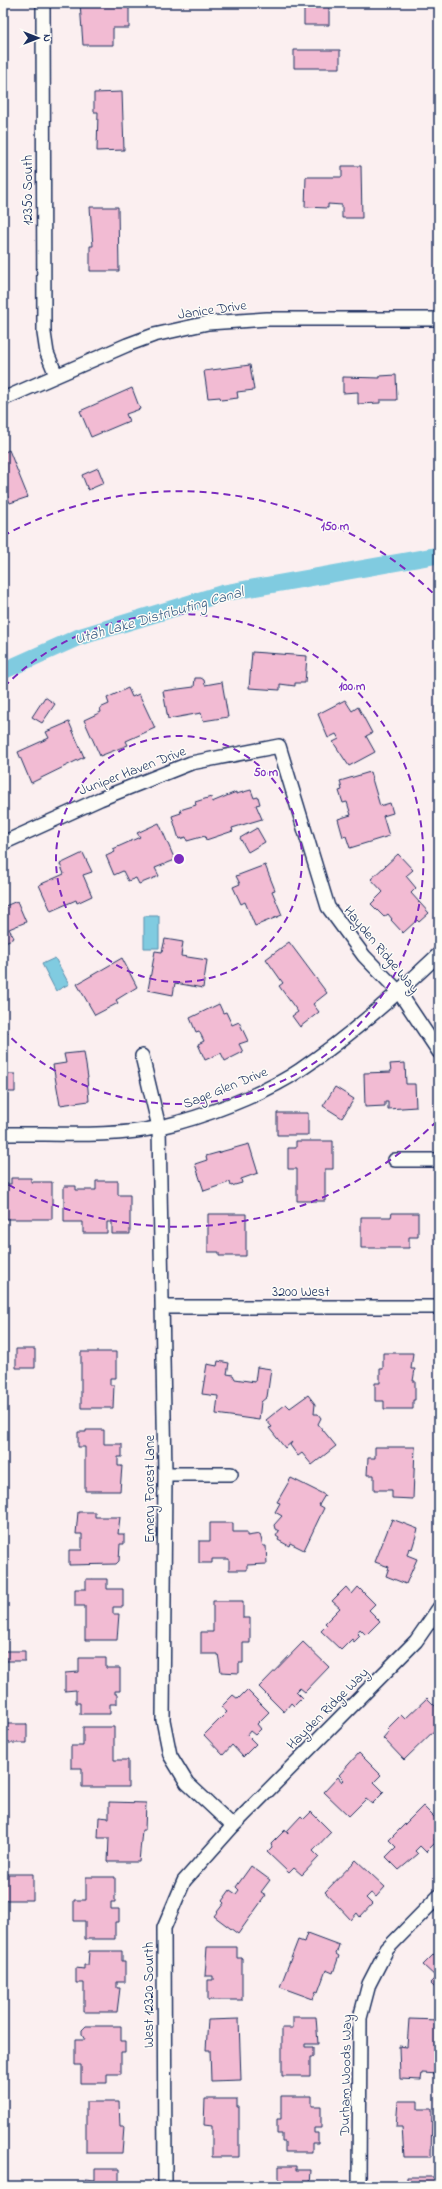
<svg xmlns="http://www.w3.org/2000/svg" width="442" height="2189" viewBox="0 0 442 2189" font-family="'Indie Flower',sans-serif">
  <rect width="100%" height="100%" fill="#fbeff0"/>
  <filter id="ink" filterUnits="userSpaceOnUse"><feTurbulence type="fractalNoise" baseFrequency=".025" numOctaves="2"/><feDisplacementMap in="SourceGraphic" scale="8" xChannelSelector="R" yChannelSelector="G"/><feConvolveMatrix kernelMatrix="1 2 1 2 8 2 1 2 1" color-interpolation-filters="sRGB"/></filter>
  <g filter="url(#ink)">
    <path fill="#80cbe0" stroke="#588dac" d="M144,916H159V948H144Z
      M55,958L69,984L56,991L42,964Z"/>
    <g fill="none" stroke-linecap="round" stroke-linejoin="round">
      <path stroke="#80cbe0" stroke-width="17" d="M3,671L79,637L224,593L439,555"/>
    </g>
    <path fill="#f2bbd3" stroke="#1b2f5e" d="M80,3H129V28H113V45H83Z
      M304,3H329V25H304Z
      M294,50H340V68H294Z
      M122,92L124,150L97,151L98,112H94V93Z
      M342,166H361L362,218H342V205L328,204V208L305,207L306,177H342Z
      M90,207H118L119,271H90V246H93Z
      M250,365L254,390L237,392L238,398L221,400L220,397L208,398L204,371Z
      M396,375L397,400H380V403L358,404V392L343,393V377L380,378V376Z
      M437,382H439V411H437Z
      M132,388L140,409L126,414L129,421L91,437L80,411Z
      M9,450L28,497L10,503L3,486V453Z
      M98,468L104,483L88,490L82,475Z
      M252,652L307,656L305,683H295V686L280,684V690L249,688Z
      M195,678H201L204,680L205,685L222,682L228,717L203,721L201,713L168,719L163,691L194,687Z
      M128,688L132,697L139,694L155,728L126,741L128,745L100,756L84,720L101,712L100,708L109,704L107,698Z
      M45,697L55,704L42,723L32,717Z
      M345,700L352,711L358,707L372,733L366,736L375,752L349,766L333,742L339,739L336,734L328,738L318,714Z
      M69,722L84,757L31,783L18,752L49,738L46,732Z
      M370,772L380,806L390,803L393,813L383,816L389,836L350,848L346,836L343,837L338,819L351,815L347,802L343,803L339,791L342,790L340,781Z
      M251,790L254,798L258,797L260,804L256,805L262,819L232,828L233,831L206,840L205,836L187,841L186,837L179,839L172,816L181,813L180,810L196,805L195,802L211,797L212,802L236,792V794Z
      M159,823L175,860L155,868L159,876L139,884L136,878L128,881L123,871L114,875L106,856L115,852L113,849L140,837L137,833Z
      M257,828L265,842L248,852L240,838Z
      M83,853L92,872L83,875L92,896L77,903L76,900L51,911L39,885L64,874L60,864Z
      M398,854L413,870L406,876L416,888L411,893L429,913L419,922L417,920L403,933L391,920L392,919L388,914L384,917L371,904L383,892L371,879Z
      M265,865L275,890L272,891L282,915L255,926L245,902L241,904L233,887L240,884L236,876Z
      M17,901L26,922L9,929L14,938L3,943V907Z
      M165,939L183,942L181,956L207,960L203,988L175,983L173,995L148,990L155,951L162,952Z
      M289,942L327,993L313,1004L319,1012L300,1027L292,1016L298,1012L279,986L283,983L266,959Z
      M122,958L137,987L116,1000L118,1003L95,1015L77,984Z
      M219,1004L223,1013L226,1012L232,1025L239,1022L248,1041L239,1044L243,1052L225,1061L221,1053L205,1060L198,1044L204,1041L199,1031L196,1032L190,1018Z
      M84,1052L88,1078H87L89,1101L60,1105L53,1065L66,1063L64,1054Z
      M405,1063L406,1084H415L416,1107L388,1109V1102H385V1106L365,1107L364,1073L391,1072L390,1064Z
      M3,1074H15V1092H3Z
      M335,1087L354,1099L342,1118L323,1106Z
      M277,1113H308V1135H277Z
      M296,1141H333V1169H325V1201H297V1169H288V1148H296Z
      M249,1144L258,1173L241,1179L242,1183L231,1186L230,1182L204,1191L195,1164L207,1160L206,1156Z
      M11,1178H31V1182H52V1219H3V1184H11Z
      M96,1181H118V1195H130V1234H112V1222H107V1233H83V1222H64V1186H76V1190H96Z
      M392,1213H418V1237H409V1248H361V1217H391Z
      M208,1214H246V1256H219V1252H208Z
      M16,1349H35V1368H16Z
      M81,1352H116V1378H110V1385H114L113,1408H81Z
      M383,1353H413L411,1369H415L413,1381H415V1400H413V1409H384V1401H375V1383H380V1369H383Z
      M218,1361L229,1363L227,1374L233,1375L235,1379L255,1382L257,1367L271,1369L267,1397L261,1402L259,1420L216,1414L218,1396L202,1394L207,1364L217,1366Z
      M308,1395L315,1404L314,1414H318L321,1418L318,1424L336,1446L312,1465L302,1453L298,1456L290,1445L292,1442L285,1448L269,1428L272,1427L266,1420L286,1404L290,1408Z
      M86,1430H104V1444H122V1457H118V1466H122L120,1491H85V1447H78V1432H86Z
      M375,1447H415L413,1499L392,1498V1490H374V1475H367L368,1458H375Z
      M291,1478L325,1495L319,1505L324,1508L304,1550L290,1543L289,1546L278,1540L279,1538L276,1536L279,1531L275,1529L274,1525L282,1516L275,1512L280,1503L277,1502Z
      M78,1512H95V1517H120L118,1534H124V1544H120L119,1561L116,1564L69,1565V1550H82V1534H76Z
      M392,1519L418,1529L412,1549L409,1548L407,1555L417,1559L406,1584L386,1576L389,1567L375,1562Z
      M210,1523H233V1532H247V1536L260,1534L263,1546H266L267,1564L247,1565V1570H229V1559H212V1563H199V1541H210Z
      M86,1579H107V1589H123V1607H113V1614H119L117,1640H85V1606H75V1589H86Z
      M346,1587L352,1594L358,1587L375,1604L369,1610L380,1621L366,1635L360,1629L357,1633L360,1636L354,1642L352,1639L341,1650L321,1631L327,1625L325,1623L340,1608L332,1601Z
      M213,1601H243V1618H250V1643H243V1663H239V1673L221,1672L218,1654H201V1632H213Z
      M303,1642L329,1667L305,1692L300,1688L296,1692L302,1698L294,1706L291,1703L284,1712L259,1687Z
      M3,1651H25V1661H3Z
      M79,1658H106V1668H120V1691H115V1694H117V1704H110V1714H80V1703H76V1690L65,1691V1673L79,1672Z
      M247,1690L269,1712L257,1724L261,1729L255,1735L250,1731L247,1735L256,1744L243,1757L232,1745L223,1755L204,1735L227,1712L221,1707L233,1695L238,1699Z
      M427,1698L439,1710V1726L404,1760L383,1738L389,1731L387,1729L401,1715L405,1719Z
      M3,1724H27V1743H3Z
      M83,1727H114V1760H128V1787H82V1768H71V1746H83Z
      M359,1753L381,1775L374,1782L384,1792L372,1804L366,1799L349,1816L324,1792L338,1777L342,1782L344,1780L339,1775Z
      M109,1802L146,1803L145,1830H142L139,1862H108L109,1838H98L99,1817L109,1818Z
      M423,1806L439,1822V1834L434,1840L436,1842L426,1852L420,1846L415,1851L418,1854L399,1870L386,1857L396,1847L389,1840Z
      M311,1812L331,1832L313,1851L319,1857L302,1875L294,1868L289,1873L267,1852L272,1847L271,1844L285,1830L288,1834L287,1831L301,1816L304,1819Z
      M3,1845H5L6,1869H3Z
      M356,1860L385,1887L376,1897L371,1893L366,1898L372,1904L360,1917L357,1913L351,1920L325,1892Z
      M251,1866L270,1880L261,1892L266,1895L238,1934L214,1916L224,1903L222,1901L230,1890L236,1894L239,1890L236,1887Z
      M3,1874H33V1900H3Z
      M86,1877H115V1902H111V1909H119V1922H115V1939H85V1921H74V1900H86Z
      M307,1933L339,1945L336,1954L339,1956L333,1973L326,1970L318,1992L316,1991L313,1999L280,1987L298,1940L304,1942Z
      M207,1947H237V1958H242V2000H208V1980H213V1976H205Z
      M89,1951H122V1961H125V1982H117V1988H120L117,2012H84V1983H76V1968L84,1969V1965H88Z
      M437,1951L439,1953V1992L430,1983L436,1977L423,1965Z
      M293,2017H316L318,2044H305V2047H313V2057H310V2076H282V2028H293Z
      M239,2019L241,2080L211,2081L210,2050H206L208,2020Z
      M409,2019L439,2020V2074L422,2073L421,2080L400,2079L399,2046L407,2047Z
      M86,2026H121V2041H125V2052H121V2074H107V2083H81V2065H75V2040H85L82,2035V2030Z
      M281,2096H312V2106H321V2128H314V2133H318V2143H312V2152H285V2142H282V2134H277V2119H281Z
      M205,2099H237V2107H239V2157H212V2126L204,2125Z
      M398,2101H418V2109H432L431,2157H404L402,2127H396Z
      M86,2102H119L120,2127H124L122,2153H86Z
      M279,2166H296V2170H311L310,2186H279Z
      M95,2169H119V2186H84L85,2179L95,2180Z
      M407,2177H439V2186H407Z"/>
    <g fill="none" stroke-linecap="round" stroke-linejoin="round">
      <g stroke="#1b2f5e" stroke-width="16">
        <path id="minor" d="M43,3L44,333L47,353L56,375
          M3,399L127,345L154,335L208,323L267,319H439
          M3,843L100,799L191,763L279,746L328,907L364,956L399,992L439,1052
          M142,1056L159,1127L165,1474L163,1720L170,1755L187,1783L233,1826
          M3,1134C53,1133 111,1138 160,1127C201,1118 265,1094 300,1070C350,1036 395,996 439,954
          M395,1160H439
          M163,1307H439
          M165,1474H231
          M165,2186L164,1928L184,1881L233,1826L416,1641L439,1608
          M359,2186L360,2018L369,1984L387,1949L439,1896"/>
      </g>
      <use href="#minor" stroke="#fdfcf7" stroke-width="13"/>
    </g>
  </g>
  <g fill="none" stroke="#7b2cbf" stroke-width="2" stroke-dasharray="7 5">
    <circle cx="179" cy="859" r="123"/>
    <path d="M4 687A245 245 0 1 1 4 1031"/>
    <path d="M437 1121A368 368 0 0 1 3 1182M3 536A368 368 0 0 1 437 597"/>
  </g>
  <g text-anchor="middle" stroke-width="3" stroke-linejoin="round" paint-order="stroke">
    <g font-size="14" fill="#1b2f5e" stroke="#fdfcf7">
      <text transform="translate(27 190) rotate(-90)" y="5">12350 South</text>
      <text transform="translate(212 309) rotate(-8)" y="5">Janice Drive</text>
      <text transform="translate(132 770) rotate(-21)" y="5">Juniper Haven Drive</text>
      <text transform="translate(382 949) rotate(50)" y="5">Hayden Ridge Way</text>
      <text transform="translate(225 1087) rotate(-22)" y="5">Sage Glen Drive</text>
      <text x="301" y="1296">3200 West</text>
      <text transform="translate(149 1489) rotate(-90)" y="5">Emery Forest Lane</text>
      <text transform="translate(327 1708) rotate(-45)" y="5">Hayden Ridge Way</text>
      <text transform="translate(148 1995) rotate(-90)" y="5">West 12320 Sourth</text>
      <text transform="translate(345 2075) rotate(-89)" y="5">Durham Woods Way</text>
    </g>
    <g font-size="15" font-style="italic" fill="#395e85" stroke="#fdfcf7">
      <text transform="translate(159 615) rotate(-16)" y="5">Utah Lake Distributing Canal</text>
    </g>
  </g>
  <circle cx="179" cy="859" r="6" fill="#7b2cbf" stroke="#fdfcf7" stroke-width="2"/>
  <g font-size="12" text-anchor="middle" font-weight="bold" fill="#7b2cbf" stroke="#fdfcf7" stroke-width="3" stroke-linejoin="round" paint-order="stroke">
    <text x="335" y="530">150 m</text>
    <text x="352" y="690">100 m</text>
    <text x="266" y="776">50 m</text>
  </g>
  <rect width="442" height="2189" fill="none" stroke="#fdfcf7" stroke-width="16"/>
  <rect x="8" y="8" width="426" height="2173" fill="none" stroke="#1b2f5e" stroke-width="1.5" filter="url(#ink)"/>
  <g transform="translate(38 38) rotate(90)" stroke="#fdfcf7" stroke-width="3" paint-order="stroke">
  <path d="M0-3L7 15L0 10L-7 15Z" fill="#1b2f5e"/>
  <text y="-6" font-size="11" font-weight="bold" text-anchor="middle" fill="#1b2f5e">N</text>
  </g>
</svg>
